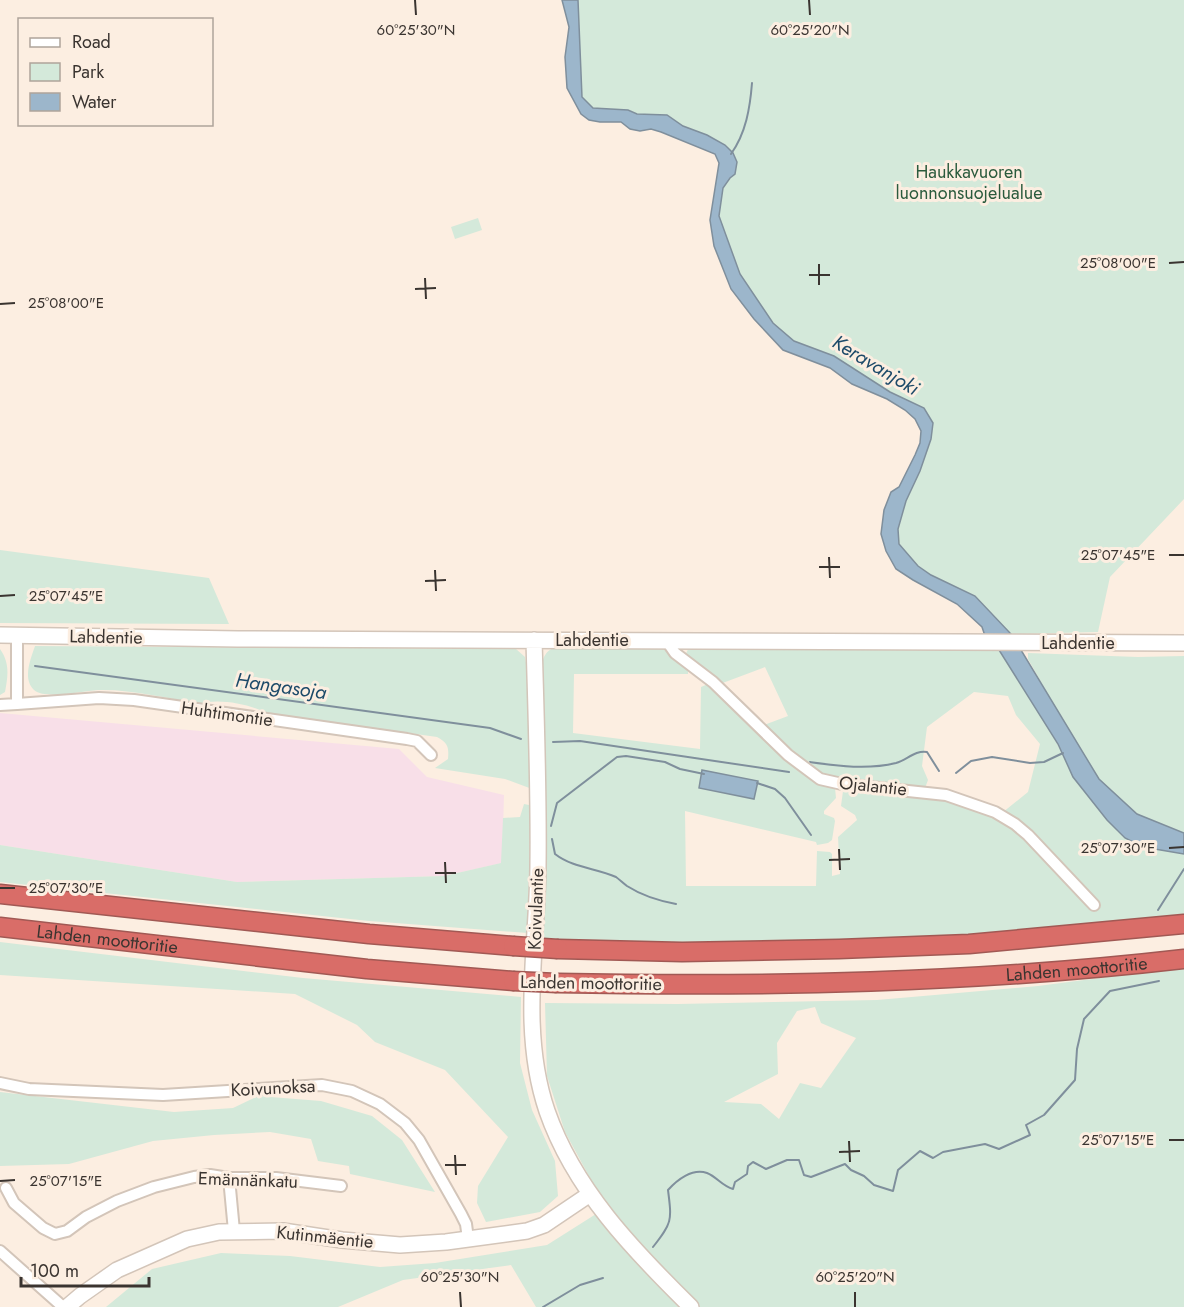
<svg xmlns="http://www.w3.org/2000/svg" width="1184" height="1307" viewBox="0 0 1184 1307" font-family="Jost,sans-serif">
  <rect width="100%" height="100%" fill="#fceee1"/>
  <path fill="#f8dfe8" d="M0,713L399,749L427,777L504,795L502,863L444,876L237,882L0,845Z"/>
  <path fill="#d4e9da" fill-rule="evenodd" d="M578,0H1184V499L1110,577L1098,632L1011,634L975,596L931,575L918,566L899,544L898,529L906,501L920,471L931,439L924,408L890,392L834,356L794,341L773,323L740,274L724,233L719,216L723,188L730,178L707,135L683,126L667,115L637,114L628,110L593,108L582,97Z
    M478,218L482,230L455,239L451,227Z
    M0,550L209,578L229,624L0,623Z
    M35,646L516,649L525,657L528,673L532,789L505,779L435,768L448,759C449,747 448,743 437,737L267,713C248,704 219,698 199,704C166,698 131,689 98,690C82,691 46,700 34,690C22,679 31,658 35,646Z
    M560,646L610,649L652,647L664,649L688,671V674H574L573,733L700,749L701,687L708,684L810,777L835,788L836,798L824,811V814L834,818L835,821L832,840L828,843L817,845L816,842L685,811L686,886H816L817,851L830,852L832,854V876L840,874L838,837L857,820L855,815L841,806L843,791L848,788L942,798L961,803L997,817L1028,792L1040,744L1016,715L1008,696L974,692L927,727L922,766L928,780L925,788C895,785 851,786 823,777C805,771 778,741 764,725L788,716L765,667L720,684L685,656L689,647L980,648V650H999L1036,707L1063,754L1075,764L1097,795L1101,807L1118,826L1154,849L1184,854V915C1019,934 851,945 685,943C636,943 588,940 539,939L542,864L541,672C542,658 545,649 560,646Z
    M0,649C10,663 8,676 5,692L0,695Z
    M1028,653L1138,657L1184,656V842L1142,827L1099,779L1061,718L1028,659Z
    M524,804L529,805L530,808L528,933L369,921L0,882V845L237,882L444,876L501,863L503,818L520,817Z
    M0,942L303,978L521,997L520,1063L532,1110L555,1161L558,1196L540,1212L486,1222L477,1203L478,1186L508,1137L445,1070L375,1042L357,1025L295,994L0,975Z
    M1184,967V1307H700L648,1254L597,1191L565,1132L547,1076L545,1003L678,1004L877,1000L1038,986ZM815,1007L821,1023L856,1038L821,1088L800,1083L779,1119L761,1104L724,1102L778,1074L777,1043L797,1011Z
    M0,1092L174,1112L233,1108L258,1096L321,1101L372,1116L402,1140L435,1192L350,1174L349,1166L318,1161L311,1139L270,1132L214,1135L153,1141L69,1164L0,1166Z
    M596,1214L682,1307H536L511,1265L403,1280L338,1307H106L152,1269L221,1253L290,1256L380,1267L435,1263L547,1245Z"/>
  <path fill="#9cb6cb" stroke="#7f8f9c" stroke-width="1.5" d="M562,0H578L582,97L593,108L628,110L637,114L667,115L683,126L707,135L725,145L733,153L737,162L735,174L730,178L723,188L719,216L740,274L773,323L794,341L834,356L890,392L924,408L933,423L931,439L920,471L906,501L898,529L899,544L918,566L931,575L975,596L1011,634L985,636L982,627L957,604L913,580L896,569L886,551L881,534L884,510L891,492L899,487L915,455L920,443L921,431L915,419L905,410L887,399L852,384L830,368L783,350L754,319L731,289L714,246L710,220L719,163L715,154L661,132L651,129L640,131L630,129L621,122H600L589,120L581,114L567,88L565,57L569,27Z
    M999,650H1021L1099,779L1137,814L1184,833V854L1143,847L1125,838L1107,820L1073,777L1058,744Z
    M702,770L758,781L754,799L699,788Z"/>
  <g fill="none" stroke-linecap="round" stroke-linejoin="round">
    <path stroke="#7f8f9c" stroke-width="2" d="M731,154C746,133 750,108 752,83
      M35,666L490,728L521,739
      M553,742L580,741L789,772
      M810,762C839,766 867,770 896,763C907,760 915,750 927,752L939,771
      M956,773L971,761L992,757L1030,763L1044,762L1063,753
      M757,783L775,789L785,798L811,835
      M551,826L557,803L617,757L626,756L665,762L680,769L704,774
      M552,839L555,854C573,868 596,868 616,877C620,880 623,883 627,886C641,895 660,901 676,904
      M1158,910L1184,869
      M653,1247C672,1223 672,1221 668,1190C677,1180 692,1168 707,1173C717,1177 722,1186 733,1189L735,1182L747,1174L748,1166L753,1162L766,1169L787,1160H799L804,1175L811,1177L845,1164L851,1170L864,1176L874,1185L893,1191L898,1170L920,1151L933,1158L943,1152L985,1144L999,1149L1030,1135L1026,1125L1044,1115L1075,1080L1077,1049L1084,1019L1110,991L1159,981
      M543,1307L580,1285L603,1278"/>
    <g stroke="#d3c5b9" stroke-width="14">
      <path id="street" d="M17,636V704L99,698L134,700L407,739L417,741L431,755
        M666,640L675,653L713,682L788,755L820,779L842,784L946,795L995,812L1015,824L1028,835L1094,905
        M0,705L17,704
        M0,1083L29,1089L163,1095L322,1085L352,1091L380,1104L405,1123L419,1140L461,1214L466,1224L468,1239
        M229,1178L234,1231
        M6,1188L14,1203L43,1228L55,1234L67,1231L86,1217L117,1201L154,1187L194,1177L210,1175L229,1178H276L341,1186
        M0,1251L63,1307"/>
    </g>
    <g stroke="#d3c5b9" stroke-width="18">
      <path id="secondary" d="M0,635L238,639L1184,643
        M534,640C536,715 539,791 538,867C537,948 520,1032 547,1111C574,1189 633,1250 691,1307
        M67,1307L80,1296L117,1270L187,1239L219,1232L283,1231L342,1240L400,1245L446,1242L527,1231L544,1225L590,1194"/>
    </g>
    <g stroke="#a15954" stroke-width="21">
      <g id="highway">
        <path d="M0,894L369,934L513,946"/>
        <path id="s1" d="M0,927L367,969L513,981"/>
        <path d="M558,949L682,952L839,949L969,944L1184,924"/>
        <path id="s2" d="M557,983C766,987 976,983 1184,959"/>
      </g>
    </g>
    <use href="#street" stroke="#fff" stroke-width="10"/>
    <use href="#secondary" stroke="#fff" stroke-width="15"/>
    <use href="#highway" stroke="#d96d68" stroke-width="18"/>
    <g stroke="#a15954" stroke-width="21" stroke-linecap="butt">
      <path id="highway-bridge" d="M513,946L558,949
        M513,981L557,983"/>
    </g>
    <use href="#highway-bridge" stroke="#d96d68" stroke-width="18"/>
  </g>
  <path fill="none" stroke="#3a3430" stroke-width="2" d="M415,0L416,15M809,0L810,15M1169,263L1184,262M819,264V285M809,275H830M425,278L426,299M415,289L436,288M0,304L15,303M1169,555H1184M829,557L830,578M819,567H840M435,570L436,591M425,581L446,580M0,596L15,595M1169,848L1184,847M839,849L840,870M829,860L850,859M445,862L446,883M435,873H456M0,888H15M1169,1140H1184M849,1141L850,1162M839,1152L860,1151M455,1155L456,1175M445,1165H466M0,1181L15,1180M460,1292L461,1307M855,1292V1307"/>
  <g text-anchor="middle" stroke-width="6" stroke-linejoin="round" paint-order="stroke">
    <g font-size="18" fill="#2b5b3d" stroke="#fceee1">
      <text x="969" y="178">Haukkavuoren<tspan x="969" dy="21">luonnonsuojelualue</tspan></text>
    </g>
    <g font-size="18" fill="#3a3430" stroke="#fceee1">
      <text transform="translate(106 637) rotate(1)" y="6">Lahdentie</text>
      <text x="592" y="646">Lahdentie</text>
      <text x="1078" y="649">Lahdentie</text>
      <text transform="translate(227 714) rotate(8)" y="6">Huhtimontie</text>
      <text transform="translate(873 786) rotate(6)" y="6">Ojalantie</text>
      <text transform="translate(536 909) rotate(-88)" y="6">Koivulantie</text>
      <text dy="6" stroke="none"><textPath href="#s1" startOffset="108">Lahden moottoritie</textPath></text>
      <text dy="6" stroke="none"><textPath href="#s2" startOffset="520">Lahden moottoritie</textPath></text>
      <text transform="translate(591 983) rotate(1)" y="6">Lahden moottoritie</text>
      <text transform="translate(273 1088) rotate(-3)" y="6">Koivunoksa</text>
      <text transform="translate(248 1180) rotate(2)" y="6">Emännänkatu</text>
      <text transform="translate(325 1237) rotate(6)" y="6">Kutinmäentie</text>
    </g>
    <g font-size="20" font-style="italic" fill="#1d4a69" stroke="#fceee1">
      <text transform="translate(876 365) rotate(31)" y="7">Keravanjoki</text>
      <text transform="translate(281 686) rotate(8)" y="7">Hangasoja</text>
    </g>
  </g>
  <g font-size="15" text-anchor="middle" fill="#3a3430" stroke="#fceee1" stroke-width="6" stroke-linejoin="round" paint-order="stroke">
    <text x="416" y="35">60°25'30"N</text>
    <text x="810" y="35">60°25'20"N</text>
    <text x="1118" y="268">25°08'00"E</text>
    <text x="66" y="308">25°08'00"E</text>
    <text x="1118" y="560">25°07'45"E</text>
    <text x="66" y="601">25°07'45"E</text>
    <text x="1118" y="853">25°07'30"E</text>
    <text x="66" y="893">25°07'30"E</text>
    <text x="1118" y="1145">25°07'15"E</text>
    <text x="66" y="1186">25°07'15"E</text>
    <text x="460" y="1282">60°25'30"N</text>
    <text x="855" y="1282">60°25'20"N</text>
  </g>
  <rect x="18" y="18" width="195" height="108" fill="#fceee1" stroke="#aea49a" stroke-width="1.5"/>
  <rect x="30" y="38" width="30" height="9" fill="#ffffff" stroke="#aea49a" stroke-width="1.5"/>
  <text x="72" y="48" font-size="18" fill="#3a3430">Road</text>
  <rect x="30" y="63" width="30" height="18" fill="#d4e9da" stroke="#aea49a" stroke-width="1.5"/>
  <text x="72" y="78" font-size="18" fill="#3a3430">Park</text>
  <rect x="30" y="93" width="30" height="18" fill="#9cb6cb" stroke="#aea49a" stroke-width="1.5"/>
  <text x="72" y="108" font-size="18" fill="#3a3430">Water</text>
  <path d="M21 1277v9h128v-9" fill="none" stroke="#3a3430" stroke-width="3"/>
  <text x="30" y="1277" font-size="18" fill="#3a3430" stroke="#fceee1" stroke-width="4.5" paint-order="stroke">100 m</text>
</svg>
